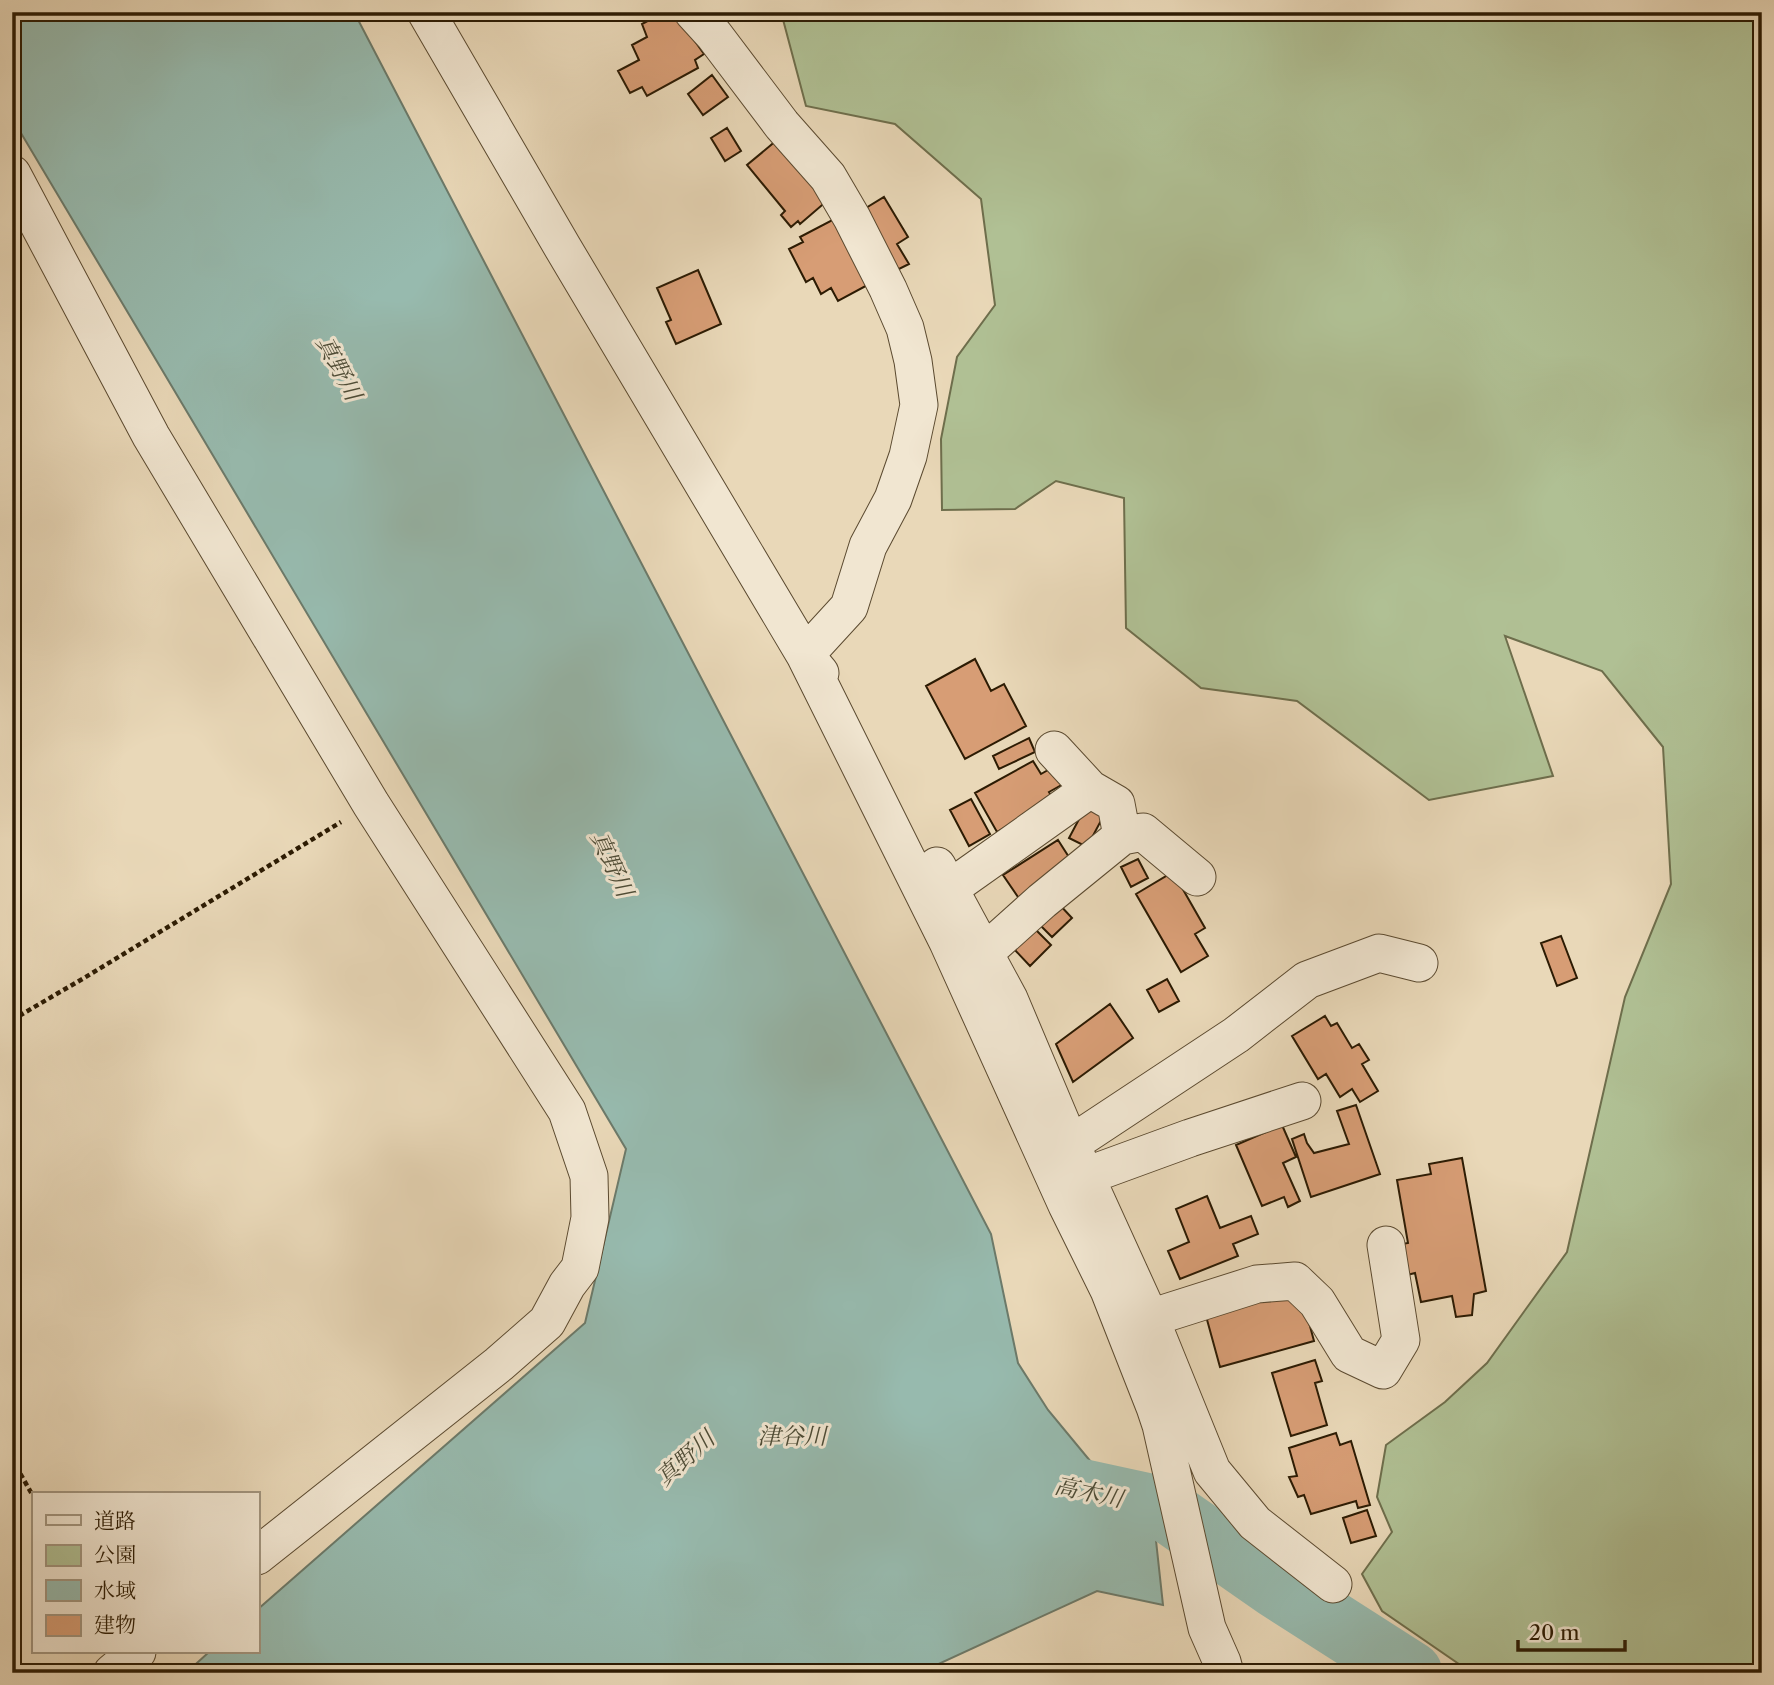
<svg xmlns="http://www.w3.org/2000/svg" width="1774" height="1685" viewBox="0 0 1774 1685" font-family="'Libre Caslon Text','Noto Serif JP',serif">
  <rect width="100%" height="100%" fill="#e9d8b8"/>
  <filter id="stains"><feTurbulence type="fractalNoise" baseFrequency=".00286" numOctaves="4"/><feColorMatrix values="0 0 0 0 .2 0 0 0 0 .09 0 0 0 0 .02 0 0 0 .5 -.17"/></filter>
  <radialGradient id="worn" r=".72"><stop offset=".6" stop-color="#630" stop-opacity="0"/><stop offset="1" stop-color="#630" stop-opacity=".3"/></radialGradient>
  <path fill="#b0c094" stroke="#6e6e4c" stroke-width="2" d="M781,12H1762V1673H1472L1382,1611L1362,1574L1392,1532L1377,1497L1386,1445L1445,1402L1487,1363L1567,1252L1625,997L1671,884L1663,747L1602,671L1505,636L1553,776L1429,800L1297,701L1201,688L1126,628L1124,498L1056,481L1015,509L942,510L941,439L957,357L995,305L981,199L895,124L806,106Z"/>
  <path fill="#97baae" stroke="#6c7a6a" stroke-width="2" d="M12,12H354L991,1234L1018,1363L1048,1410L1091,1462L1153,1513L1163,1605L1097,1591L934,1666L928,1673H186L209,1652H257V1610L585,1323L626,1149L12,118Z"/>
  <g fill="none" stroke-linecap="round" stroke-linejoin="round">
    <path stroke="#97baae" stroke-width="63" d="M1057,1485L1163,1508L1275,1586L1411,1673"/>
  </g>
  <path fill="#d79d75" stroke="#2c1b03" stroke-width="2" d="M664,12H670L680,20L704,54L695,60L698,68L647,96L642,87L630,93L618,71L639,60L632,45L647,37L642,24Z
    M712,75L728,97L703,115L688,94Z
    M727,128L741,151L725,161L711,138Z
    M777,140L828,200L800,224L798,221L791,227L781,215L785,211L747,165Z
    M884,197L908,237L897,244L909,264L897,270L861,211Z
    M840,216L875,281L838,301L831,288L821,294L813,278L806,282L789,249L803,242L800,237Z
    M698,270L721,324L676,344L666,322L671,320L657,288Z
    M975,659L991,691L1004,684L1026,726L965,759L926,686Z
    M1029,738L1035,752L999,769L993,756Z
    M1033,761L1041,774L1055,766L1065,783L1049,792L1054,800L997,832L975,793Z
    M971,799L990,834L969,846L950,810Z
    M1086,806L1104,815L1087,847L1069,838Z
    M1058,840L1074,865L1020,900L1003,875Z
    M1138,859L1148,878L1131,887L1121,867Z
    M1173,872L1205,928L1195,934L1208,956L1181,972L1136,894Z
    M1057,902L1072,918L1052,937L1036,921Z
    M1035,929L1051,945L1030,966L1014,949Z
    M1561,936L1577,978L1557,986L1541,943Z
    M1167,979L1179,1001L1159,1012L1147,990Z
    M1110,1004L1133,1038L1073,1082L1056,1044Z
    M1325,1016L1331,1026L1337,1023L1352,1048L1359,1044L1369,1060L1362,1064L1378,1091L1360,1102L1352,1089L1340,1097L1326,1074L1318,1079L1292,1036Z
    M1356,1105L1380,1174L1311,1197L1292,1139L1304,1134L1307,1143L1314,1153L1349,1144L1337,1111Z
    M1282,1125L1296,1157L1283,1163L1300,1201L1288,1207L1284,1197L1262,1206L1236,1145Z
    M1462,1158L1486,1291L1474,1294L1472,1315L1456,1317L1452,1296L1421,1302L1415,1273L1403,1276L1397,1245L1408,1243L1397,1180L1431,1174L1429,1164Z
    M1207,1196L1220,1228L1251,1216L1258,1234L1233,1244L1238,1256L1180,1279L1168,1251L1189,1242L1176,1209Z
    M1300,1289L1314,1341L1220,1367L1206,1316Z
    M1315,1360L1322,1381L1315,1383L1327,1425L1291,1436L1272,1373Z
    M1336,1433L1340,1445L1351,1441L1370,1505L1358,1508L1356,1501L1311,1514L1304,1495L1298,1497L1289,1477L1297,1476L1289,1448Z
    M1367,1510L1376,1536L1351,1543L1343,1518Z"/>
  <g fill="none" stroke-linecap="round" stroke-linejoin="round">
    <g stroke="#5b4a30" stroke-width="39">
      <path id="minor" d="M426,12L563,248L805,655L948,942L1067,1205L1109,1290L1155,1407L1161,1425L1207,1628L1222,1662L1225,1673
        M693,12L714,35L782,125L828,177L852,218L888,289L905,328L913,361L919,405L908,456L893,499L868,546L849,607L805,655L820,673
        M12,174L151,436L371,804L567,1111L589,1176L590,1218L580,1268L567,1285L547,1322L499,1364L257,1556
        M1090,789L1116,804L1122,836
        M937,866L1009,999L1063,1127L1150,1318L1212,1471L1255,1523L1333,1584
        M949,889L1090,789L1054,750
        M984,953L1042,901L1122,836L1143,832L1197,877
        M1071,1144L1236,1035L1307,980L1379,953L1419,963
        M1086,1176L1190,1138L1302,1101
        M1150,1318L1257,1284L1295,1281L1317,1302L1349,1354L1383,1370L1401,1340L1386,1245
        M112,1673L137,1652"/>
    </g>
    <path stroke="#2c1b03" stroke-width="4.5" stroke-dasharray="5 3.5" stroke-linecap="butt" d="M12,1020L84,978L341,822
      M12,1459L33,1496"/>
    <use href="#minor" stroke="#f1e6d1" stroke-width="37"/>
  </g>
  <g text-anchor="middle" stroke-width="6" stroke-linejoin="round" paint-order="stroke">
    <g font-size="23" font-style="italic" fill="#4c4b36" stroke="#f1e6d1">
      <text transform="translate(339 368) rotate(62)" y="8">真野川</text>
      <text transform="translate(612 864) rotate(65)" y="8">真野川</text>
      <text x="792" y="1444">津谷川</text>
      <text transform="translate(685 1458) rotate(-42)" y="8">真野川</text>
      <text transform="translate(1089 1492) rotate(12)" y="8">高木川</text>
    </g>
  </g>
  <rect width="1774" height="1685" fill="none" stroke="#e9d8b8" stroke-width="42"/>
  <rect x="14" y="14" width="1746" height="1657" fill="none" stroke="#2c1b03" stroke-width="3.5"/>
  <rect x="21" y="21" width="1732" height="1643" fill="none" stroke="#2c1b03" stroke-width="2"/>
  <rect x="32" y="1492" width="228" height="161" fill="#f1e6d1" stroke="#a2957f" stroke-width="2"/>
  <rect x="46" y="1515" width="35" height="10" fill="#f1e6d1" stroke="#a2957f" stroke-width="2"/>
  <text x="94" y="1528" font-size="21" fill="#2c1b03">道路</text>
  <rect x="46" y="1545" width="35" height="21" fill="#b0c094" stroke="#a2957f" stroke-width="2"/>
  <text x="94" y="1562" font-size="21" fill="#2c1b03">公園</text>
  <rect x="46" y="1580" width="35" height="21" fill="#97baae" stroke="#a2957f" stroke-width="2"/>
  <text x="94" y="1598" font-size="21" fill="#2c1b03">水域</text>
  <rect x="46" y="1615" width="35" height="21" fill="#d79d75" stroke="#a2957f" stroke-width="2"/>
  <text x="94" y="1632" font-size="21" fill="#2c1b03">建物</text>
  <path d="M1518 1640v10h107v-10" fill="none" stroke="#2c1b03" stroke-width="3.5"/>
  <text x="1529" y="1640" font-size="21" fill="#2c1b03" stroke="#f1e6d1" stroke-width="5" paint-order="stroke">20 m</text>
  <rect width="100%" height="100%" filter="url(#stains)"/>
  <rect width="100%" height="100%" fill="url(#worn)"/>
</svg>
